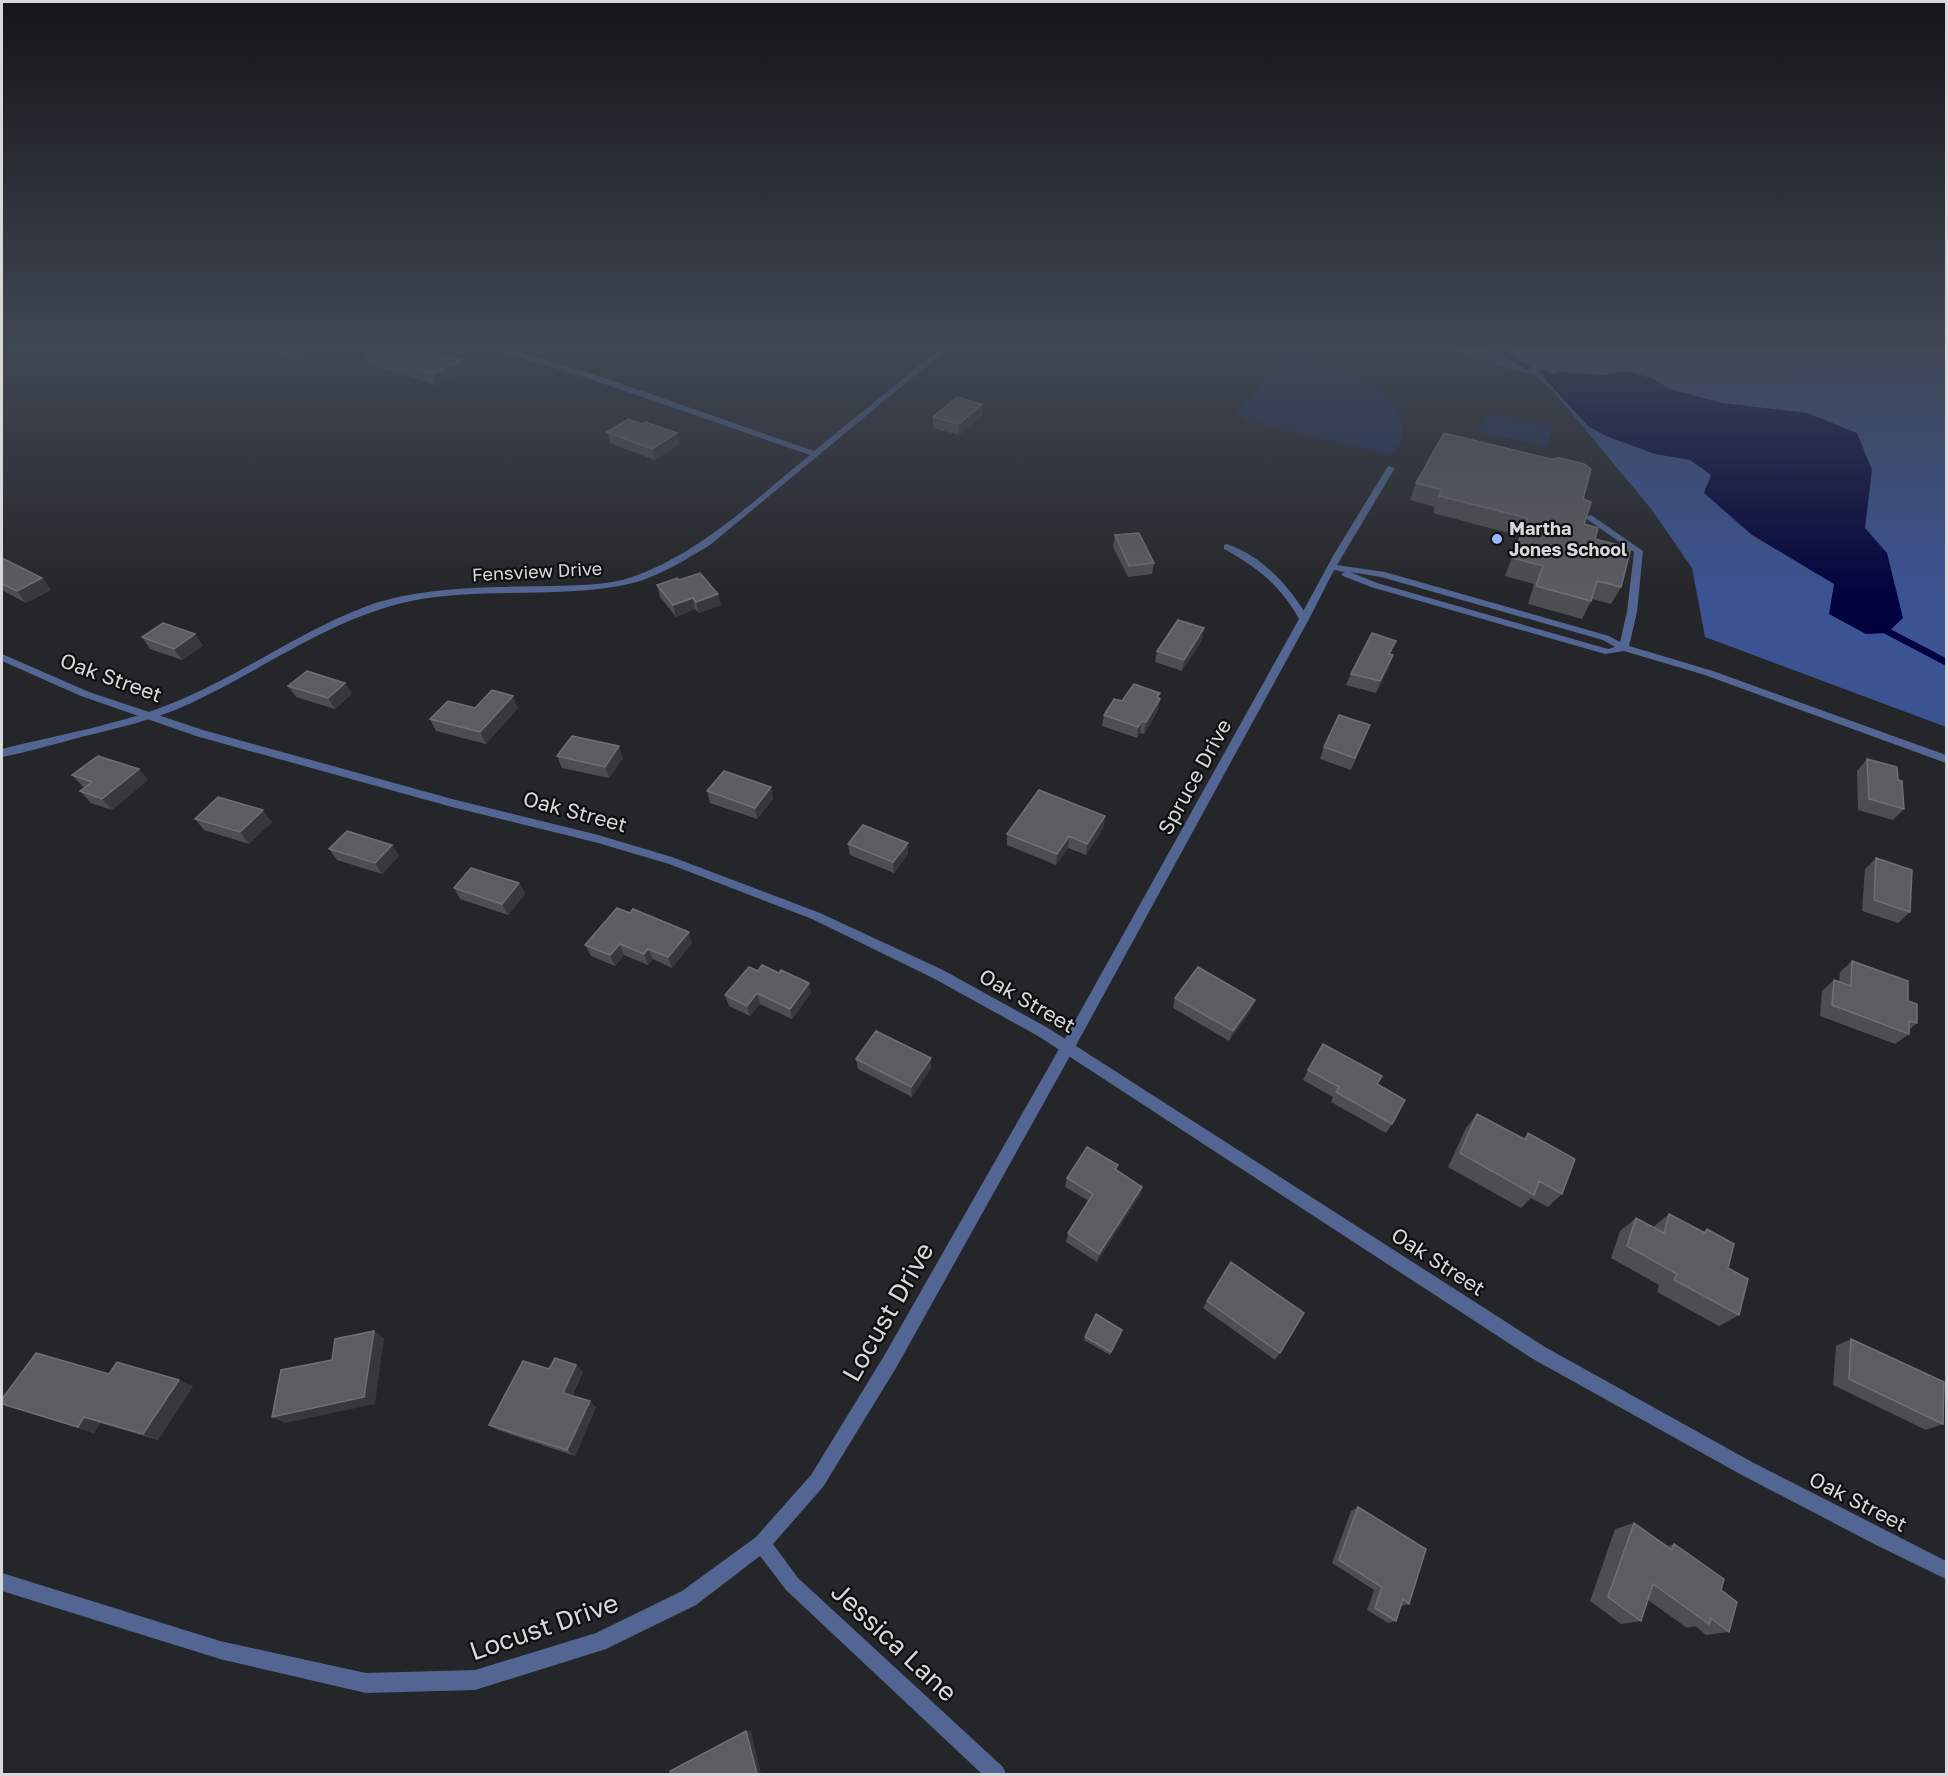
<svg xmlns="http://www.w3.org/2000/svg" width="1948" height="1776" viewBox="0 0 1948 1776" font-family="'Golos Text',sans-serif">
  <rect width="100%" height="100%" fill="#252629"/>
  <path fill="#202f56" d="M1291,354C1326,361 1397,384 1402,427C1403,438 1400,449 1391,456L1245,419L1236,412Z
    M1487,413L1553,428L1547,447L1479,432Z"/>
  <path fill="#3b5393" d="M1436,348H1946V727L1705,637L1692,568L1652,510L1554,392L1536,376Z"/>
  <path fill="#02033e" d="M1628,371L1654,379L1670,389L1722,403L1807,413L1857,433L1872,470L1865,528L1887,553L1903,618L1887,633L1866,634L1829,614L1834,584L1752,535L1704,493L1711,475L1690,460L1655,454L1606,436L1588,426L1543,377L1559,372L1604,375Z"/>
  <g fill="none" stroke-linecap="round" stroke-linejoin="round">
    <path stroke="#02033e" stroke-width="5" d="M1497,348L1527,367
      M1542,372L1559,379"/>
    <path stroke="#02033e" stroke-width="7" d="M1881,628L1946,662"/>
    <path fill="#536693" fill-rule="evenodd" d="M1388,466L1395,468L1337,565L1385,572L1609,636L1620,642L1627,612L1634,552L1584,517L1591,515L1643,551L1637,612L1629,646L1713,671L1946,755V763L1705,675L1624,651L1605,654L1371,587L1343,576L1341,574L1345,572L1334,570L1309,619L1304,622L1301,621L1299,619L1333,556ZM1350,572L1381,577L1603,640L1615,647L1608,649L1377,583Z"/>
    <path fill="#536693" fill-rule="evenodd" d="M487,348L516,351L593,374L814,451L941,348H948L710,545C689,558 657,577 633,583C561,600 484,586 411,601C330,618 263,670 189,704C154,720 118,728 81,737C55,744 28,752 2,757V749C61,734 124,724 180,700C244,673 301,631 367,606C420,586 494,587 551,586C577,585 606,586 632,577C701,553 754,500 810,455L587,378Z
      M1227,544C1264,557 1290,587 1309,619L1085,1029L896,1368L823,1487L773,1544L798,1578L1003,1767L1006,1774H982L786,1590L760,1556L696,1605L606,1649L475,1690L366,1693L220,1659L2,1591V1573L220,1641L366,1673L475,1670L596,1633L682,1591L756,1537L811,1475L884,1356L1075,1021L1299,619C1281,586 1257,567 1224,549V545Z"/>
    <path fill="#536693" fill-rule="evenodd" d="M2,654L89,692L203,730L452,799L598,835L672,857L820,913L943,970L1048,1028L1545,1347L1752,1462L1946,1561V1579L1876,1545L1740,1474L1533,1359L1038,1036L933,978L812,919L669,864L598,843L452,807L196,736L81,696L2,661Z"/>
  </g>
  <path fill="#4d4e50" d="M263,348H328L298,362Z
    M365,354H430L466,371L436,385L370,365Z
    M982,404V415L959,435L933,428V417Z
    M642,424L677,433L679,444L655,460L610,443L607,432Z
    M1416,483L1583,499L1584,524L1595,539L1621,587L1611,604L1592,599L1582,619L1528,604L1534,584L1505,576L1520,536L1433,513L1435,507L1410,500Z
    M1115,535L1154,563L1152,574L1128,577L1113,547Z
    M2,558L42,578L51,590L26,603L2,590Z
    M679,580L721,605L699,613L695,609L676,617L660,597L657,585Z
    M1204,628L1202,640L1182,671L1155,662L1157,651Z
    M195,634L203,646L182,660L150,649L142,637Z
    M1390,654L1389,667L1376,693L1346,685L1351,674Z
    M288,686L352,694L335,709L296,697Z
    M1159,698L1158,710L1144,734L1140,733L1137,738L1102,726L1104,715L1122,701Z
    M518,708L486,744L436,731L430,719Z
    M1365,737L1351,770L1320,759L1324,747Z
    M557,756L623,758L609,778L562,768Z
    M1867,759L1898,780L1904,809L1893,820L1858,810L1857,771Z
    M72,775L148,780L112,810L91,803L80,791L85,787H83Z
    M771,787L773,799L757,819L710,803L707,791Z
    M195,819L272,822L249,844L204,830Z
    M1104,827L1086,855L1068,848L1056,865L1007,845V834Z
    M848,844L908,854L894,873L850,855Z
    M392,845L399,856L382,874L337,860L329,849Z
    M1876,858L1910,912L1898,923L1862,911L1865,869Z
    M519,883L525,894L508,915L460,899L454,888Z
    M692,943L672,968L653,959L648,965L624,955L615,966L591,956L585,945Z
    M1852,961L1908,1001L1917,1023L1909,1030V1034L1895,1044L1820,1016L1822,991L1834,980L1839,982L1840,972Z
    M758,971L779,973L811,993L792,1019L760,1004L750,1016L729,1006L725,995Z
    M1175,998L1251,1010L1229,1041L1173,1008Z
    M931,1058V1068L912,1097L858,1069L856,1059Z
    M1308,1070L1377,1084L1392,1124L1386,1133L1331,1102L1333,1097L1303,1080Z
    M1477,1114L1524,1138L1528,1133L1562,1194L1548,1207L1531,1198L1521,1208L1448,1167L1466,1128Z
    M1118,1165L1116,1170L1142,1187L1140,1195L1097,1262L1066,1242L1068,1233L1089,1201L1065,1187L1067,1178Z
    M1669,1214L1703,1232L1707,1229L1728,1268L1739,1315L1719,1326L1657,1292L1659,1285L1611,1258L1620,1231L1636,1218L1653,1227Z
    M1207,1301L1280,1353L1275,1360L1203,1308Z
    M1121,1334L1110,1355L1084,1340L1085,1337Z
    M1851,1339L1943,1424L1926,1430L1833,1385L1836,1346Z
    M576,1365L583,1372L572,1396L596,1407L575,1456L498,1430L489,1425L549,1369Z
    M109,1374L193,1386L158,1440L100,1423L94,1433L2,1404Z
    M1358,1507L1409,1604L1401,1606L1396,1621L1388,1623L1367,1610L1374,1590L1332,1563L1351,1511Z
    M1634,1523L1668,1546L1674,1544L1721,1590L1729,1632L1706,1635L1695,1626L1687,1628L1648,1600L1641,1621L1621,1624L1590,1601L1615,1529Z"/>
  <path fill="#37383a" d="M299,348H328L298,362L292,351Z
    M462,360L466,371L436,385L432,374Z
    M982,404V415L959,435V424Z
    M677,433L679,444L655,460L652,449Z
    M42,578L51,590L26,603L17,591Z
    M718,594L721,605L699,613L696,602Z
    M693,598L695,609L676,617L673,605Z
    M1204,628L1202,640L1182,671L1184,660Z
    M195,634L203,646L182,660L174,649Z
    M1393,655L1389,667L1376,693L1380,681Z
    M345,683L352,694L335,709L328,698Z
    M1160,693L1158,702L1160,699L1158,710L1144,734L1146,722L1157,697Z
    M513,696L518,708L486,744L480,732Z
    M1142,721L1140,733L1137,738L1138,727Z
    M619,746L623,758L609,778L605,767Z
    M139,769L148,780L112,810L102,799Z
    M771,787L773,799L757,819L755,808Z
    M263,810L272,822L249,844L240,832Z
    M1105,816L1104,827L1086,855L1087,844Z
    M1069,836L1068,848L1056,865L1057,854Z
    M908,843V854L894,873L893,862Z
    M392,845L399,856L382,874L375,863Z
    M519,883L525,894L508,915L502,904Z
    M689,932L692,943L672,968L668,957Z
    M620,944L624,955L615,966L610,955Z
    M648,949L653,959L648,965L644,954Z
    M809,983L811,993L792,1019L790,1009Z
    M757,993L760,1004L750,1016L747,1006Z
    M1255,1000L1251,1010L1229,1041L1233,1031Z
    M931,1058V1068L912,1097L911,1087Z
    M1142,1187L1140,1195L1097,1262L1099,1254Z
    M374,1331L384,1338L375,1404L285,1423L272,1417Z
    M576,1365L583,1372L570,1399L563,1393Z
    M179,1380L193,1386L158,1440L143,1434Z
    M590,1401L596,1407L575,1456L567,1450Z
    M84,1417L100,1423L94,1433L78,1427Z
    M746,1731H751L761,1774H757Z"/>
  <path fill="#5c5d5f" stroke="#6f7072" stroke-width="1.5" d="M284,348H299L292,351Z
    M367,348H404L430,354L434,352L462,360L432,374L365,354Z
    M957,397L982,404L959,424L933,417Z
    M628,419L642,424L645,422L677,433L652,449L607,432Z
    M1444,433L1551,459L1560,458L1584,464L1591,469L1583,499L1591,502L1584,524L1598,528L1595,539L1631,548L1621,587L1597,581L1591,601L1536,586L1543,566L1513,558L1527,518L1439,496L1442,490L1416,483Z
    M1139,533L1154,563L1129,566L1115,535Z
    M2,558L42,578L17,591L2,584Z
    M700,573L718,594L696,602L693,598L673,605L657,585L677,578L679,580Z
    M1178,620L1204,628L1184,660L1157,651Z
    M163,623L195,634L174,649L142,637Z
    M1372,633L1396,641L1389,654L1393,655L1380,681L1351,674Z
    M307,671L345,683L328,698L288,686Z
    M1134,684L1160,693L1157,697L1160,699L1146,722L1142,721L1138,727L1104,715L1114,699L1122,701Z
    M492,690L513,696L480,732L430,719L448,701L475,708Z
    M1339,715L1370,725L1355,758L1324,747Z
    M572,736L619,746L605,767L557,756Z
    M98,756L139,769L102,799L80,791L92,782L72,775Z
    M1867,759L1897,767L1898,780L1902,781L1904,809L1869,799Z
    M724,771L771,787L755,808L707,791Z
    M1039,790L1105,816L1087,844L1069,836L1057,854L1007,834Z
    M218,797L263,810L240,832L195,819Z
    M863,825L908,843L893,862L848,844Z
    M347,831L392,845L375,863L329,849Z
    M1876,858L1912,870L1910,912L1874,900Z
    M471,868L519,883L502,904L454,888Z
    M617,908L630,913L633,909L689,932L668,957L648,949L644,954L620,944L610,955L585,945Z
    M1852,961L1908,981V1001L1917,1004V1023L1909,1021V1034L1832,1005L1834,980L1851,986Z
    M762,965L779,973L781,970L809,983L790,1009L757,993L747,1006L725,995L749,967L758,971Z
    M1198,967L1255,1000L1233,1031L1175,998Z
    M876,1031L931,1058L911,1087L856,1059Z
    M1323,1044L1382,1076L1377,1084L1405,1100L1392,1124L1336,1092L1339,1087L1308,1070Z
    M1477,1114L1526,1140L1528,1133L1575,1159L1562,1194L1539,1181L1534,1195L1460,1153Z
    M1087,1147L1118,1165L1115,1169L1142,1187L1099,1254L1068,1233L1093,1194L1067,1178Z
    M1669,1214L1705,1233L1707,1229L1734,1244L1728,1268L1748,1279L1739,1315L1674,1280L1677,1274L1627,1246L1636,1218L1664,1233Z
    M1231,1262L1304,1313L1280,1353L1207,1301Z
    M1096,1314L1122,1330L1111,1352L1085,1337Z
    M374,1331L364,1397L272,1417L281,1370L332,1360L335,1339Z
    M1851,1339L1944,1382L1943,1424L1849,1379Z
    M36,1353L109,1374L117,1362L179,1380L143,1434L84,1417L78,1427L2,1404V1399Z
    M555,1358L576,1365L563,1393L590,1401L567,1450L489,1425L523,1361L549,1369Z
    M1358,1507L1426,1549L1409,1604L1403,1599L1396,1621L1375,1608L1382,1587L1339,1560Z
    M1634,1523L1672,1550L1674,1544L1724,1579L1721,1590L1737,1602L1729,1632L1711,1618L1709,1624L1653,1584L1641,1621L1608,1597Z
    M746,1731L757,1774H671L670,1771Z"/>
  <linearGradient id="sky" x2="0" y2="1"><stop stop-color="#141517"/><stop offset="0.58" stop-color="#404754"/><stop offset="1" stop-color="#404754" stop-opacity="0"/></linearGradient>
  <rect width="1948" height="597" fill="url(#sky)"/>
  <circle fill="#98b6fd" stroke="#0f0f10" stroke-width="2" cx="1497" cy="539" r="6"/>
  <g text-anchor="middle" stroke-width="4.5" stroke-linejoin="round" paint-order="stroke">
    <g font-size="18" font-weight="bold" fill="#d7d8d9" stroke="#0f0f10" text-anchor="start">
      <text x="1509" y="535">Martha<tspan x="1509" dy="21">Jones School</tspan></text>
    </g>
    <g font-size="18" fill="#d7d8d9" stroke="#0f0f10">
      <text transform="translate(537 572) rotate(-3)" y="6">Fensview Drive</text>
    </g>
    <g font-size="21" fill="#d7d8d9" stroke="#0f0f10">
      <text transform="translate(111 678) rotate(20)" y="7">Oak Street</text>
      <text transform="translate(1195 777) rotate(-61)" y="7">Spruce Drive</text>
      <text transform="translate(575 812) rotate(15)" y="7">Oak Street</text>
      <text transform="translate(1027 1001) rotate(30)" y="7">Oak Street</text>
      <text transform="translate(1438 1262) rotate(33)" y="7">Oak Street</text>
      <text transform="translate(1858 1502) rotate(27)" y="7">Oak Street</text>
    </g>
    <g font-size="26" fill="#d7d8d9" stroke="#0f0f10">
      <text transform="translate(888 1312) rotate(-60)" y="9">Locust Drive</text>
      <text transform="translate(544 1627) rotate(-19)" y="9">Locust Drive</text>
      <text transform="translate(894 1642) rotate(43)" y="9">Jessica Lane</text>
    </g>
  </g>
  <rect width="1948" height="1776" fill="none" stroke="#d7d8d9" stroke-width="6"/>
</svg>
